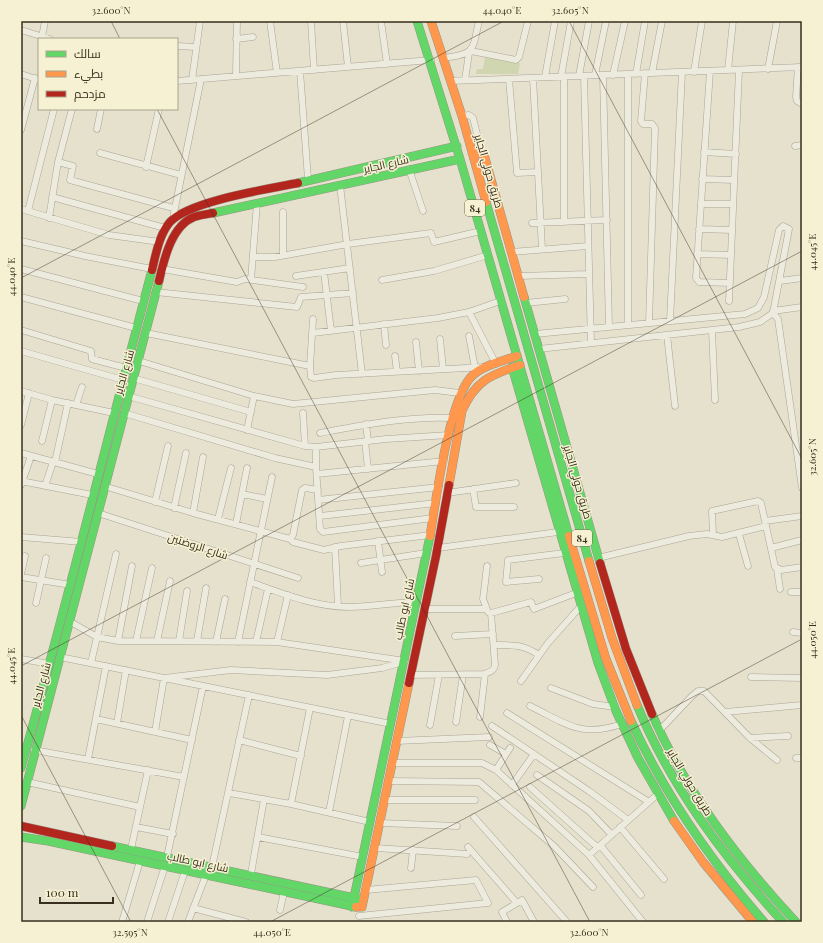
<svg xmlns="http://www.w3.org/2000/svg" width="823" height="943" viewBox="0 0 823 943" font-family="'Playfair Display',Cairo,serif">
  <rect width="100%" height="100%" fill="#e5e1cd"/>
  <path fill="#d0d6af" d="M485,57L520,63L518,74H476L477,69H483Z"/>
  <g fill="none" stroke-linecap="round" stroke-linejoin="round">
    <g stroke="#aaa596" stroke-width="7">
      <path id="street" d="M270,21L277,73
        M311,21L314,70
        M343,21L348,67
        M381,21L387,64
        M21,30L50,39
        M42,37L45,21
        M236,39L253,37
        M177,46L196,47
        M471,51L516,60L519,57L528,21
        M443,58C476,54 472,51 479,21
        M798,67L796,97L797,101L802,104
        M768,69L777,21
        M728,70L733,21
        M300,71L308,179
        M710,71L696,278L699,282L730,283
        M694,72L702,21
        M645,73L641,121L643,124H652L655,128L649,323
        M652,73L662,21
        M21,74L39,80
        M628,74V324
        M636,74L645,21
        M595,75L606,21
        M603,75L609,327
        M613,75L625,21
        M236,76L237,21
        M579,76L589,21
        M584,76L591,343
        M545,77L555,21
        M561,77L571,21
        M533,78L542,249
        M509,79L517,173L538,172
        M192,80L200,21
        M465,80L469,53
        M177,81L431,60
        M451,81L802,67
        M462,116L469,115L473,118L482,154
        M97,129L101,109
        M21,130L35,78
        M795,146L802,145
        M704,152L736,154
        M100,153L181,175
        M58,162L73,166L70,180L173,208
        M146,167L159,109
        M409,169L423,211
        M702,179L734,180
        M340,185L362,374
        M52,197L165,228
        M701,204H733
        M21,209L109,235L160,242
        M28,211L54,109
        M49,218L58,162L72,109
        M173,218L201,79
        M564,222V76
        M532,223L607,220
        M699,229L732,230
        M21,241L85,256L152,269
        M511,252L588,246
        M697,254L731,255
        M283,255V212
        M254,257H275L348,244L431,233L434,242L481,231
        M21,269L143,301
        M162,269L237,282L245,279L303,287
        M324,272L331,331
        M296,276L350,268
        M518,276L589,274
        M251,280L257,203
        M382,280L434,271L488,255
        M780,281L802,278
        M156,292L297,307L301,297L353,293
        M21,297L136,328
        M729,301L739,70
        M526,303L565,299
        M773,311L802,307
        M469,312L496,364
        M773,313L778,319L802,488
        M670,321L682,72
        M384,324L386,345
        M21,330L91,351L92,359L126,368
        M712,330L715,400
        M146,333L310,366L311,377L314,378L336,375L485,367
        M313,333L438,318L469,312L500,301
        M535,334L745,314L758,308L764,297L779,230L783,226L789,229L773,313L760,322L739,327L539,349
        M667,335L675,406
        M469,336L475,368
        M440,339L443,369
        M416,342L419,371
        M21,351L123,380
        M395,356L397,372
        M139,361L254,396L293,404L435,390L460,393
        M310,366L313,319
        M133,378L251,412
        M21,391L52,400L114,413
        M128,396L305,446L316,447L386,439L449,435
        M76,405L82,387
        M124,413L275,458L316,467L320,529L323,532L433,518
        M303,413L305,446
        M366,424L368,441
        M21,425L29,393
        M247,430L254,396
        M320,433C363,425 408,416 452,418
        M42,441L52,400
        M365,441L368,469
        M21,453L98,474
        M55,462L68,403
        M316,467V447
        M317,474L444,461
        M21,481L92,495
        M21,485L31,456
        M45,486L53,462
        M104,486L193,513L290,539L293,535L302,490L305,488L318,490
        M473,489L476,507H514
        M447,493L516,483
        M242,494L267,499
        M318,500L439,487
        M155,502L168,446
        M174,508L186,453
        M98,513L298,578
        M193,513L203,457
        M320,516L436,503
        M218,519L231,468
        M765,521L802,516
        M236,524L247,468
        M739,534L748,566
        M713,535L712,511L758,501L761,503L775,567L781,570L802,567
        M21,537L82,542
        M290,539L293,542L324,550L341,546L430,535
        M378,541L382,572
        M335,547L338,606
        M438,548L558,532
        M771,548L802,540
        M598,558L689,536L707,534L722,537L766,526
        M361,563L426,553
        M487,566L483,599L488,612
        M777,569L780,589
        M21,574L25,556
        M21,577L71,585
        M539,579L506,582L508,560L564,553
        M250,582C281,593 315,607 349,607C372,607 394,602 417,602
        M791,592H802
        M36,603L46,558
        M425,609H486
        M69,621L97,637L118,641L277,642L405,661
        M793,632L802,633
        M455,636L493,634
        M118,641L132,566
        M136,641L152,568
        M157,641L170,581
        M179,641L187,591
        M197,641L206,588
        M216,642L225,599
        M238,642L272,477
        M256,642L268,589
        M277,642L288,595
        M494,645C513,645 522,644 539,655
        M60,657L391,724
        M21,659L50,664
        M91,663L116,554
        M411,675L484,674C490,672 494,671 495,665L491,613L531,602L534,609L576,593
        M751,677L802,678
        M521,681L548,643L580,607
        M551,688L593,704L615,707
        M530,706C567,724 580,738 622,724
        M725,712L802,705
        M507,713L649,802
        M480,717L485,674
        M96,719L192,740
        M456,722L463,675
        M117,723L126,670
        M430,725L439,675
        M492,726L589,791L628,820
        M659,731L692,696L698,691H704L750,738L777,760
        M155,732L164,678L231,670L327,675L382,668L403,662
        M750,738L788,736
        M239,740L301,756
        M397,741L489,737
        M490,745L506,754
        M34,750L184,777
        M796,758H802
        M88,759L106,666
        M393,763H482L496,770L589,855L643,922
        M496,770L510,748
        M537,775L589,811L612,835
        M389,781L479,782L554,846L593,887
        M27,782L140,807
        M512,785L534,754
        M530,787L597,847
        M229,793L291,804L370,822
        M385,800H475
        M291,804L310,708
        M329,812L348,716
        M474,817L567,922
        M381,823L457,826
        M136,827L173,834
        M620,827L664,879
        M258,837L363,857
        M600,845L641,895
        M468,847L517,903
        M376,848L467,854
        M131,849L148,770
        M589,855L658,794
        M167,857L203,686
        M212,867L249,695
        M411,868L413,850
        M251,874L264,799
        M193,908L246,922
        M280,910L284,892
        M359,916L488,903L476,880L366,890
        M122,922L140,861
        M147,922L165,866
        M168,922L185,871
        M188,922L206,875
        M507,922L502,912L522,900L534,922"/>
    </g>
    <g stroke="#9a9586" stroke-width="9">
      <path id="fast" d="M417,21L460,159L569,536
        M298,183L457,146
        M486,202L589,561
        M213,213L460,159
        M524,297L600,563
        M512,367L598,663L616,711L638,758L674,821
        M637,705C671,787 724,857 783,922
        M652,714C686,792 738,860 796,922
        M631,721C665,795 711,861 764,922
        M21,768C67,603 108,436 152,270
        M21,806L159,281
        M21,837L48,841L356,907
        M112,846L359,899
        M352,907L430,536"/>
    </g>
    <g stroke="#9a9586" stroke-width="9">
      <path id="slow" d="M431,21L462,116L486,202
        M472,153L482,154L485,158L524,297
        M449,485L462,411C475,381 490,375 520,365
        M430,536C436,501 449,396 473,375C484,365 503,361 517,356
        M569,536L606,659L631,721
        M589,561L612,638L637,705
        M674,821L703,862L753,922
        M356,907H362L409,683"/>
    </g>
    <g stroke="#9a9586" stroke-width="9">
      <path id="jam" d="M152,270C156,254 159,235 170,222C189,201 268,189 298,183
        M159,281C164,260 171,226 194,217C200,215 207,214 213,213
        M600,563L626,649L652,714
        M409,683L436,556L449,485
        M21,826L112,846"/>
    </g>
    <use href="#street" stroke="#edeade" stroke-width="6"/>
    <use href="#fast" stroke="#63d668" stroke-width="8"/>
    <use href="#slow" stroke="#ff974d" stroke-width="8"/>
    <use href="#jam" stroke="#b3261e" stroke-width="8"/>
  </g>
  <path fill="none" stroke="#392f1e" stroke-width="1" stroke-opacity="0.45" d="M111,21L120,39M569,21L802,459M157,109L590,922M21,278L504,21M21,666L802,251M21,715L131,922M270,922L802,639"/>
  <g text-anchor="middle" stroke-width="3" stroke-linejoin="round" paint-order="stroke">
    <g fill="#f6f1d3" stroke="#726954" stroke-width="1">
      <rect x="465" y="200" width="20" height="16" rx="3"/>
      <rect x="572" y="530" width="20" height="16" rx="3"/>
    </g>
    <g font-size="10" font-weight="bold" fill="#392f1e">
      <text x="475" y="212">84</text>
      <text x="582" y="542">84</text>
    </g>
    <g font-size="11" fill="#392f1e" stroke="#f6f1d3">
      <text transform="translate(386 164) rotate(-13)" y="4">شارع الجاير</text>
      <text transform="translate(489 171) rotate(74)" y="4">طريق حولي الجاير</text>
      <text transform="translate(124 372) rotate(-74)" y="4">شارع الجاير</text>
      <text transform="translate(578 482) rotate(74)" y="4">طريق حولي الجاير</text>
      <text transform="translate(198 546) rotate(18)" y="4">شارع الروضتين</text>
      <text transform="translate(404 609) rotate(-78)" y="4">شارع ابو طالب</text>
      <text transform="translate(41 685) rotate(-75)" y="4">شارع الجاير</text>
      <text transform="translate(690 782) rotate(59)" y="4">طريق حولي الجاير</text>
      <text transform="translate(198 862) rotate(12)" y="4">شارع ابو طالب</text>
    </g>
  </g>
  <rect width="823" height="943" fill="none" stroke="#f6f1d3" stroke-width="44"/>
  <rect x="38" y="38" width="140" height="72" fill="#f6f1d3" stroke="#aaa38b"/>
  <rect x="46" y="51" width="20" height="6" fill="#63d668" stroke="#aaa38b"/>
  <text x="74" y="58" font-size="12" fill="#392f1e">سالك</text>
  <rect x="46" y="71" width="20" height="6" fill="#ff974d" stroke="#aaa38b"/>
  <text x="74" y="78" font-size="12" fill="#392f1e">بطيء</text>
  <rect x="46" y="91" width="20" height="6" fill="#b3261e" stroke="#aaa38b"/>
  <text x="74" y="98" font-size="12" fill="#392f1e">مزدحم</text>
  <path d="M40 897v6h73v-6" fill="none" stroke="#392f1e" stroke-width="2"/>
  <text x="46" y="897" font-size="12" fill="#392f1e" stroke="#f6f1d3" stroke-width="3" paint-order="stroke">100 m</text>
  <rect x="22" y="22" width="779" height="899" fill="none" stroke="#392f1e" stroke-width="1.5"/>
  <g font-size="10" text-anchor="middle" fill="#392f1e">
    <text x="111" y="14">32.600°N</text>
    <text x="502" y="14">44.040°E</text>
    <text x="570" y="14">32.605°N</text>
    <text transform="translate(812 252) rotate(-90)" y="4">44.045°E</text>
    <text transform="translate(11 277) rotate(-90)" y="4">44.040°E</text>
    <text transform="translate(812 457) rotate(-90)" y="4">32.605°N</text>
    <text transform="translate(812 640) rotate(-90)" y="4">44.050°E</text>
    <text transform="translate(11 666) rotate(-90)" y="4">44.045°E</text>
    <text x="130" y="936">32.595°N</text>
    <text x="272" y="936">44.050°E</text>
    <text x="589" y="936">32.600°N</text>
  </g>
</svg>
